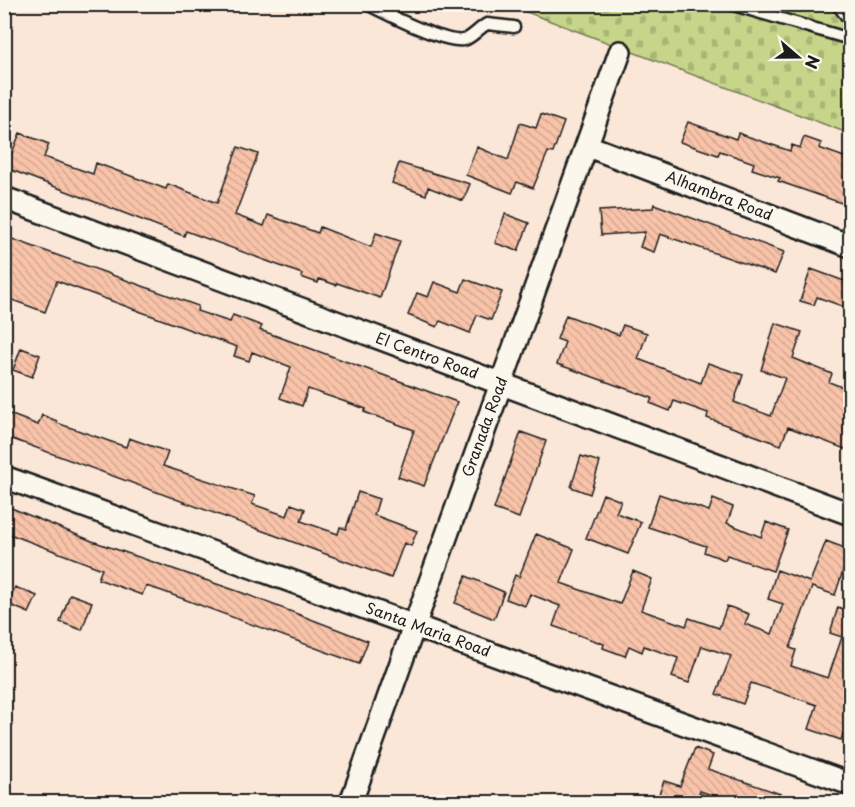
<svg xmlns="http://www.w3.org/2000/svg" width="855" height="807" viewBox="0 0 855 807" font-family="'Playpen Sans',sans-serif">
  <defs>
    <pattern id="cemetery-stones" width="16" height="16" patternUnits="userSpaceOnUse" patternTransform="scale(1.5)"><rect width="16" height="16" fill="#c6d589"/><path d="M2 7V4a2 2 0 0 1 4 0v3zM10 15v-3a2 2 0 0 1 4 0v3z" fill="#aab676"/></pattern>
    <pattern id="building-back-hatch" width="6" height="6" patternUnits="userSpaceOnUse" patternTransform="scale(1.5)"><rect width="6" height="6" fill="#f8c3a9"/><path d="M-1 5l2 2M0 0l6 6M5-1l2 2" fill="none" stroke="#d4a791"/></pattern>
  </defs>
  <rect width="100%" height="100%" fill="#fae7d8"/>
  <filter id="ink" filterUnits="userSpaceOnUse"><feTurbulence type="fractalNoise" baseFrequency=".0167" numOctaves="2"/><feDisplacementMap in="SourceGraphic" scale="12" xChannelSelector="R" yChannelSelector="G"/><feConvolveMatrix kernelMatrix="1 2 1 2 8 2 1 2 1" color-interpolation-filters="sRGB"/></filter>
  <g filter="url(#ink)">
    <path fill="url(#cemetery-stones)" stroke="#717852" stroke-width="1.5" d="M508,5H850V134Z"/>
    <path fill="url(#building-back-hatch)" stroke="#1c1c1c" stroke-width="1.5" d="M541,114L564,122L553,153L548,152L533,188L517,182L512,193L466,175L477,147L508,160L520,123L536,128Z
      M688,122L736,139L738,133L790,151L792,145L800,148L804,137L821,143L819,148L850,159V206L778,181L780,178L752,169L754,163L720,151L718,155L680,142Z
      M20,133L49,144L44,157L93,174L96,163L166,189L168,184L217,203L238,147L258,154L235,215L264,226L268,215L318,233L320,227L371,247L376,233L400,241L380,298L337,283L336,285L319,279L318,283L301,277L302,274L186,231L184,236L6,168Z
      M399,163L470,184L463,201L428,187L426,195L392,183Z
      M654,204L784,252L775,274L660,234L654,252L640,247L645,232L601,235L599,211L653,208Z
      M505,214L529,223L518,251L495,243Z
      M4,236L198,306L197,311L230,322L233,315L262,326L260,330L457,402L424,486L398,477L414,430L364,412L366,409L308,389L302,406L280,398L291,367L252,352L249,361L234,356L237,347L57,281L45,312L4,297Z
      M811,269L850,283V309L817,297L814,305L800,301Z
      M465,279L502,292L491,320L477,315L470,333L440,321L437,327L408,315L417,293L428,297L434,282L460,292Z
      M566,315L619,335L623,325L647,333L638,359L701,383L708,363L743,375L734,402L771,416L785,378L761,370L775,323L802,332L793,358L832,374L829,382L850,390V451L788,427L781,445L707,418L708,413L674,401L670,411L650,403L652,398L557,364L565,342L557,339Z
      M21,348L40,355L32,377L13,370Z
      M4,412L38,425L42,415L57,421V423L126,447L129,438L168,452L163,466L255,496L252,504L287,516L291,504L305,509L301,521L338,534L340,527L346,529L358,492L379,499L374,515L417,531L411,546L404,543L391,578L4,436Z
      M521,432L546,441L519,518L494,509Z
      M581,456L600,462L590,494L571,487Z
      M603,494L621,501L616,513L641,522L628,554L586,538Z
      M659,494L709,511L713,499L733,507L727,523L761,537L766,522L788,530L773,571L727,555L725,560L704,552L706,546L648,527Z
      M4,505L92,541L240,592L368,641L359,664L162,591L146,586L142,595L98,579L102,569L4,532Z
      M536,534L574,549L561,583L620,604L633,571L652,579L641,610L686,626L689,618L719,628L727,606L749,614L745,624L772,634L783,604L768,599L777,570L810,582L826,541L850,550L835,595L812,587L790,648L796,650L791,666L828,678L842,637L830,633L838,607L850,612V737L843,734L841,740L809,729L817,705L751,683L743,704L716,694L731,656L702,646L689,683L672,677L678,658L644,646L642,652L629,646L625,656L603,648L604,644L553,626L560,606L530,594L525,606L506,599L515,575L519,577Z
      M466,576L504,592L494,619L455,603Z
      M15,587L37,596L29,613L8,604Z
      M70,594L92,602L82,630L60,622Z
      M695,748L713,755L708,769L798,800L797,802H732L700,791L699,793L719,802H656L664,781L680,786Z"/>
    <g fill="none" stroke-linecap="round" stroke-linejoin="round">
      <g stroke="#1c1c1c" stroke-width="15">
        <path id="lane" d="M367,4C387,14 445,44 464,40C473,37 479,28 487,24L514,27
          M730,4L850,39
          M837,4L850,21"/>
      </g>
      <g stroke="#1c1c1c" stroke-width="26">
        <path id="street" d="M588,146L850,246
          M4,198L850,514
          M4,477L850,784
          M351,802L620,52"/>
      </g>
      <use href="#lane" stroke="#fbf7ec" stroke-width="10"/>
      <use href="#street" stroke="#fbf7ec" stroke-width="21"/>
    </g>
  </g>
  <g text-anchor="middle" stroke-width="6" stroke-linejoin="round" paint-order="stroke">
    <g font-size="15" fill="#1c1c1c" stroke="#fbf7ec">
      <text transform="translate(719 196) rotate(21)" y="5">Alhambra Road</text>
      <text transform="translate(427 356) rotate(20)" y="5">El Centro Road</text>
      <text transform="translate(485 427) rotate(-70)" y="5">Granada Road</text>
      <text transform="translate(428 630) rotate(20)" y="5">Santa Maria Road</text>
    </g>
  </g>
  <rect width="855" height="807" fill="none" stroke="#fbf7ec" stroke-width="24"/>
  <rect x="12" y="12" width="831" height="783" fill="none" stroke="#1c1c1c" stroke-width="2" filter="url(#ink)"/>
  <g transform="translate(798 57) rotate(110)" stroke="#fbf7ec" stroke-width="4.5" paint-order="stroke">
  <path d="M0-4.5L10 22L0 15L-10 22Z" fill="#1c1c1c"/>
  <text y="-9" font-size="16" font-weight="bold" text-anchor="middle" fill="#1c1c1c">N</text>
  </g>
</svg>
